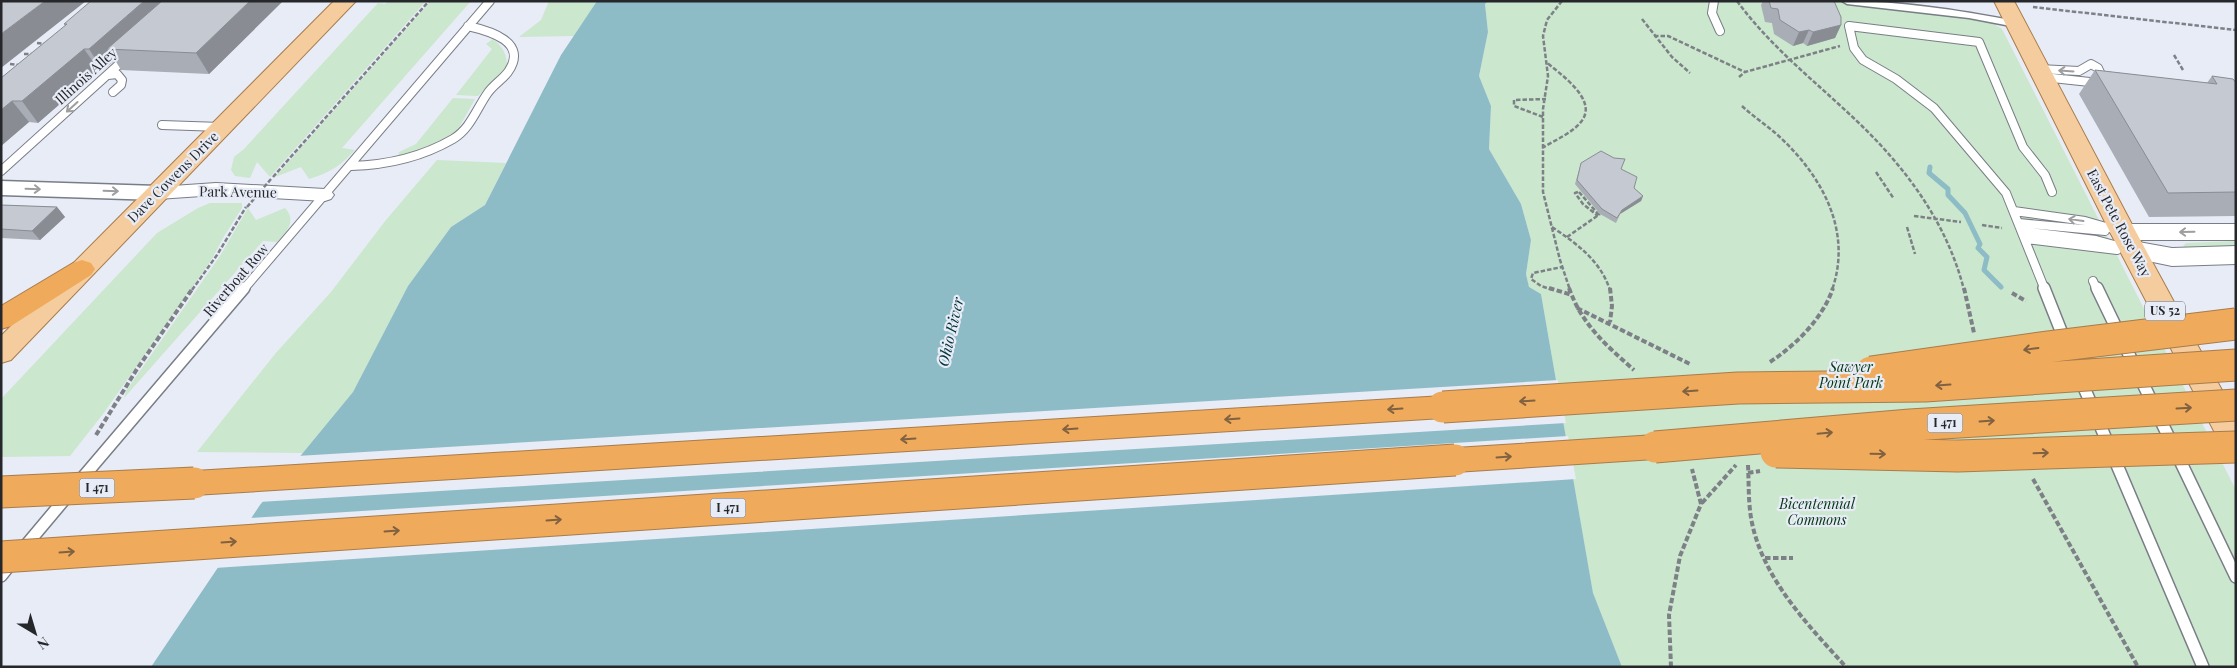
<svg xmlns="http://www.w3.org/2000/svg" width="2237" height="668" viewBox="0 0 2237 668" font-family="'Playfair Display',serif">
  <rect width="100%" height="100%" fill="#e7ecf6"/>
  <path fill="#cbe7cd" d="M388,1H426L270,177L257,162L250,178L235,176L231,170L234,157L244,149L378,3L385,4Z
    M431,1H471L342,148L355,150C339,167 331,172 309,179L301,167L275,177Z
    M549,1H597L574,36L519,37L541,20Z
    M1488,1H1847L1981,16L2002,29L2236,490V667H1622L1593,594L1541,294L1529,288L1526,274L1531,240L1521,204L1489,149L1491,106L1479,76L1488,32L1485,4Z
    M493,39C503,47 507,54 507,67L478,96L456,95L492,49L486,44Z
    M453,98L475,99L457,131L420,152L398,156L399,152L416,144Z
    M437,160L506,163L485,205L451,227L408,286L353,392L303,453L197,452L275,354L331,292L386,220Z
    M210,203H242V208L223,238L212,259L103,414L70,456L1,457V399L157,233L198,208Z
    M248,208L256,220L285,208C297,221 287,231 277,242L263,241L124,398L126,391L220,256Z
    M2236,241V249H2186L2183,246L2186,243Z"/>
  <path fill="#8dbcc6" d="M597,1H1488L1485,4L1488,32L1479,76L1491,106L1489,149L1521,204L1531,240L1526,274L1529,287L1541,294L1593,593L1622,667H151L260,505L353,392L408,286L451,227L485,205L561,55Z"/>
  <path fill="#e7ecf6" d="M1558,380L1566,423L259,502L297,456Z
    M1568,436L1576,479L215,568L249,518Z"/>
  <g fill="none" stroke-linecap="round" stroke-linejoin="round">
    <path stroke="#8dbcc6" stroke-width="5" d="M1930,167L1929,173L1948,189V195L1965,213L1980,244L1978,248L1987,257L1984,270L2001,287"/>
    <g stroke="#797d86" stroke-width="10">
      <path id="service-far1" d="M1714,1L1712,13L1720,31
        M2039,69L2079,71L2091,64L2098,68L2105,83
        M108,75L117,74L122,80L121,85L113,92
        M2043,77L2099,83
        M162,125L221,127
        M351,166C387,165 422,157 453,139C470,129 476,110 487,94C493,85 502,80 508,72C529,42 490,31 468,26
        M1,171L127,57
        M2014,211L2085,221L2120,231
        M2019,223L2105,231
        M2022,231L2096,240L2129,249
        M2025,239L2117,250
        M2093,281L2097,290
        M243,290L490,1
        M2045,290L2006,193L1934,108L1896,79L1863,60L1854,48L1849,26L1979,42L2023,147L2045,175L2052,192"/>
    </g>
    <g stroke="#797d86" stroke-width="14">
      <path id="service" d="M2044,288L2065,341
        M2097,288L2236,577
        M2080,378L2203,667
        M78,483L244,288
        M22,550L69,494
        M1,576L13,561"/>
    </g>
    <g stroke="#797d86" stroke-width="3">
      <path id="pedestrian" d="M1842,1C1900,1 1958,10 2016,21L2022,24L2016,27L1969,18L1847,4Z"/>
    </g>
    <g stroke="#797d86" stroke-width="2">
      <path id="minor" d="M216,183L325,189L331,191L334,195L331,199L325,201L216,195L158,199L152,197L149,193L152,189L158,187Z"/>
    </g>
    <g stroke="#797d86" stroke-width="3">
      <path id="tertiary" d="M1,181L158,186L166,188L169,193L166,198L158,200L1,195Z"/>
    </g>
    <g stroke="#797d86" stroke-width="2">
      <path id="secondary" d="M2123,224H2236V240H2123L2114,238L2110,232L2114,226Z
        M2133,241L2172,248L2236,246V264L2172,266L2124,256L2120,250L2124,244Z"/>
    </g>
    <g stroke="#a87c4b" stroke-width="2">
      <path id="primary" d="M334,1H356L11,360L1,363V336Z
        M1994,1H2014L2136,232L2236,416V456L2225,452L2110,232Z"/>
    </g>
    <g stroke="#a87c4b" stroke-width="2">
      <path id="motorway" d="M82,260L91,263L95,269L91,275L11,326L1,329V306L73,263Z
        M1443,396L1453,399L1458,407L1453,415L1443,418L194,495L183,492L179,483L183,474L194,471Z
        M1655,435L1666,439L1670,447L1666,455L1655,459L1455,472L1444,468L1440,460L1444,452L1455,448Z"/>
    </g>
    <path stroke="#7d8087" stroke-width="2.5" stroke-dasharray="4.5 2" stroke-linecap="butt" d="M1562,1L1547,20L1543,36L1548,76L1543,109V192L1560,260L1570,290
      M1737,1C1773,50 1820,85 1863,127C1909,172 1948,226 1964,290
      M2033,7L2236,30
      M1642,19L1672,57L1690,73
      M1654,36H1668L1745,72
      M37,43L46,44
      M24,54H33
      M2174,55L2183,70
      M10,64L19,65
      M1739,77L1745,72L1840,46
      M1742,106C1755,118 1771,128 1784,141C1824,180 1852,233 1832,290
      M1543,117L1514,106V100L1546,99
      M1542,148C1555,140 1575,132 1583,119C1596,98 1559,73 1546,62
      M1876,172L1894,199
      M273,177L429,1
      M1578,192L1575,193L1583,204L1598,216
      M1579,192L1599,215
      M1914,216L1961,222
      M1982,225L2002,228
      M1552,227C1577,244 1600,260 1610,290
      M1907,227L1915,254
      M1567,237L1600,214
      M192,290L217,255L246,207
      M1553,290L1541,286L1531,279L1533,273L1562,267"/>
    <path stroke="#7d8087" stroke-width="4" stroke-dasharray="5.5 2.5" stroke-linecap="butt" d="M1549,288L1572,295
      M1569,288C1582,325 1606,345 1634,370
      M1610,288L1612,306L1610,322
      M1964,288L1974,333
      M2012,293L2026,301
      M1577,308L1690,364
      M1770,362C1796,345 1823,318 1833,288
      M96,435L137,369L193,288
      M1748,465C1749,484 1748,504 1752,523C1764,580 1808,625 1846,667
      M1748,473L1760,471
      M2033,479L2138,667
      M1702,503L1736,465
      M1765,558H1793
      M1671,667L1669,615L1680,556L1701,504L1692,469"/>
    <use href="#service-far1" stroke="#fff" stroke-width="8"/>
    <use href="#service" stroke="#fff" stroke-width="11"/>
    <use href="#pedestrian" fill="#fff" fill-rule="evenodd"/>
    <use href="#minor" fill="#fff" fill-rule="evenodd"/>
    <use href="#tertiary" fill="#fff" fill-rule="evenodd"/>
    <use href="#secondary" fill="#fff" fill-rule="evenodd"/>
    <use href="#primary" fill="#f5cc9d" fill-rule="evenodd"/>
    <use href="#motorway" fill="#efaa5c" fill-rule="evenodd"/>
    <g stroke="#a87c4b" stroke-width="33" stroke-linecap="butt">
      <path id="motorway-bridge" d="M1871,372L2047,347L2236,324
        M1443,407L1738,388L1925,386L2236,365
        M1655,447L1910,425L2236,405
        M1776,452L1958,456L2236,447
        M1,492L194,483
        M1,557L1455,460"/>
    </g>
    <path stroke="#7d8087" stroke-width="2.5" stroke-dasharray="4.5 2" stroke-linecap="butt" d="M247,207L271,179"/>
    <use href="#motorway-bridge" stroke="#efaa5c" stroke-width="31"/>
  </g>
  <path fill="#a9adb5" d="M283,1L209,74L121,70L115,60L103,70H99L38,123L29,122L1,146V78L65,26L64,24Z
    M1763,1H1834L1841,25L1835,38L1807,46L1803,43L1793,46L1774,34L1772,23L1765,22L1761,5Z
    M2095,70L2207,83L2212,76L2236,83V216L2149,217L2079,94Z
    M1614,158L1625,159L1621,169L1634,188L1643,196L1641,201L1620,214L1616,223L1600,214L1575,184L1580,167Z
    M1,205L57,207L65,217L40,240L1,238Z"/>
  <path fill="#898d93" d="M45,1H86L1,68V34Z
    M144,1H181L107,49L115,60L103,70L89,49Z
    M250,1H283L209,74L196,53Z
    M1841,25L1835,38L1807,46L1813,32Z
    M1809,30L1803,43L1793,46L1799,32Z
    M84,49L99,70L38,123L22,101Z
    M12,101L29,122L1,146V110Z
    M1643,196L1641,201L1620,214L1616,223L1622,210Z
    M57,207L65,217L40,240L32,231Z"/>
  <path fill="#c4c9d2" stroke="#898d93" d="M1,1H45L1,34Z
    M91,1H144L89,49H84L22,101H12L1,110V78L67,24H64Z
    M162,1H250L196,53L107,49Z
    M1769,1H1834L1841,17V25L1813,32L1809,30L1799,32L1780,20L1778,9L1771,8Z
    M2095,70L2217,84L2212,76L2233,79L2236,83V192L2168,193Z
    M1601,151L1614,158L1625,159L1621,169L1637,177L1634,188L1643,196L1622,210L1617,218L1602,209L1577,180L1581,163Z
    M1,205L57,207L32,231L1,229Z"/>
  <defs><path id="oneway-shaft" d="M-6 0H5M1.5-3L5.5 0L1.5 3" fill="none" stroke-width="1.6" stroke-linecap="round" stroke-linejoin="round" transform="scale(1.25)"/></defs>
  <g stroke="#9d9ea0">
    <use href="#oneway-shaft" transform="translate(2066 71) rotate(-176)"/>
    <use href="#oneway-shaft" transform="translate(72 107) rotate(138)"/>
    <use href="#oneway-shaft" transform="translate(33 189) rotate(2)"/>
    <use href="#oneway-shaft" transform="translate(111 191) rotate(2)"/>
    <use href="#oneway-shaft" transform="translate(2076 220) rotate(-172)"/>
    <use href="#oneway-shaft" transform="translate(2187 232) rotate(179)"/>
  </g>
  <g stroke="#806241">
    <use href="#oneway-shaft" transform="translate(2031 349) rotate(172)"/>
    <use href="#oneway-shaft" transform="translate(1943 385) rotate(176)"/>
    <use href="#oneway-shaft" transform="translate(1690 391) rotate(176)"/>
    <use href="#oneway-shaft" transform="translate(1527 401) rotate(177)"/>
    <use href="#oneway-shaft" transform="translate(2184 408) rotate(-3)"/>
    <use href="#oneway-shaft" transform="translate(1395 409) rotate(176)"/>
    <use href="#oneway-shaft" transform="translate(1232 419) rotate(176)"/>
    <use href="#oneway-shaft" transform="translate(1987 421) rotate(-4)"/>
    <use href="#oneway-shaft" transform="translate(1070 429) rotate(176)"/>
    <use href="#oneway-shaft" transform="translate(1825 433) rotate(-5)"/>
    <use href="#oneway-shaft" transform="translate(908 439) rotate(176)"/>
    <use href="#oneway-shaft" transform="translate(2041 453) rotate(-2)"/>
    <use href="#oneway-shaft" transform="translate(1878 454) rotate(1)"/>
    <use href="#oneway-shaft" transform="translate(1504 457) rotate(-4)"/>
    <use href="#oneway-shaft" transform="translate(554 520) rotate(-4)"/>
    <use href="#oneway-shaft" transform="translate(392 531) rotate(-4)"/>
    <use href="#oneway-shaft" transform="translate(229 542) rotate(-4)"/>
    <use href="#oneway-shaft" transform="translate(67 552) rotate(-4)"/>
  </g>
  <g text-anchor="middle" stroke-width="4.5" stroke-linejoin="round" paint-order="stroke">
    <g fill="#e7ecf6" stroke="#5f6268" stroke-width="1">
      <rect x="2145" y="301.5" width="40" height="19" rx="4"/>
      <rect x="1927.5" y="413.5" width="35" height="19" rx="4"/>
      <rect x="79.5" y="478.5" width="35" height="19" rx="4"/>
      <rect x="710.5" y="498.5" width="35" height="19" rx="4"/>
    </g>
    <g font-size="12" font-weight="bold" fill="#25272b">
      <text x="2165" y="315">US 52</text>
      <text x="1945" y="427">I 471</text>
      <text x="97" y="492">I 471</text>
      <text x="728" y="512">I 471</text>
    </g>
    <g font-size="14" fill="#25272b" stroke="#e7ecf6">
      <text transform="translate(86 76) rotate(-42)" y="5">Illinois Alley</text>
      <text transform="translate(173 177) rotate(-45)" y="5">Dave Cowens Drive</text>
      <text transform="translate(238 192) rotate(1)" y="5">Park Avenue</text>
      <text transform="translate(2119 223) rotate(62)" y="5">East Pete Rose Way</text>
      <text transform="translate(236 280) rotate(-49)" y="5">Riverboat Row</text>
    </g>
    <g font-size="14" font-style="italic" fill="#023510" stroke="#e7ecf6">
      <text x="1851" y="372">Sawyer<tspan x="1851" dy="16">Point Park</tspan></text>
      <text x="1817" y="509">Bicentennial<tspan x="1817" dy="16">Commons</tspan></text>
    </g>
    <g font-size="15" font-style="italic" fill="#013139" stroke="#e7ecf6">
      <text transform="translate(951 332) rotate(-77)" y="5">Ohio River</text>
    </g>
  </g>
  <rect width="2237" height="668" fill="none" stroke="#25272b" stroke-width="5"/>
  <g transform="translate(35 633) rotate(142)" stroke="#e7ecf6" stroke-width="4" paint-order="stroke">
  <path d="M0-4L9 19L0 12L-9 19Z" fill="#25272b"/>
  <text y="-8" font-size="14" font-weight="bold" text-anchor="middle" fill="#25272b">N</text>
  </g>
</svg>
